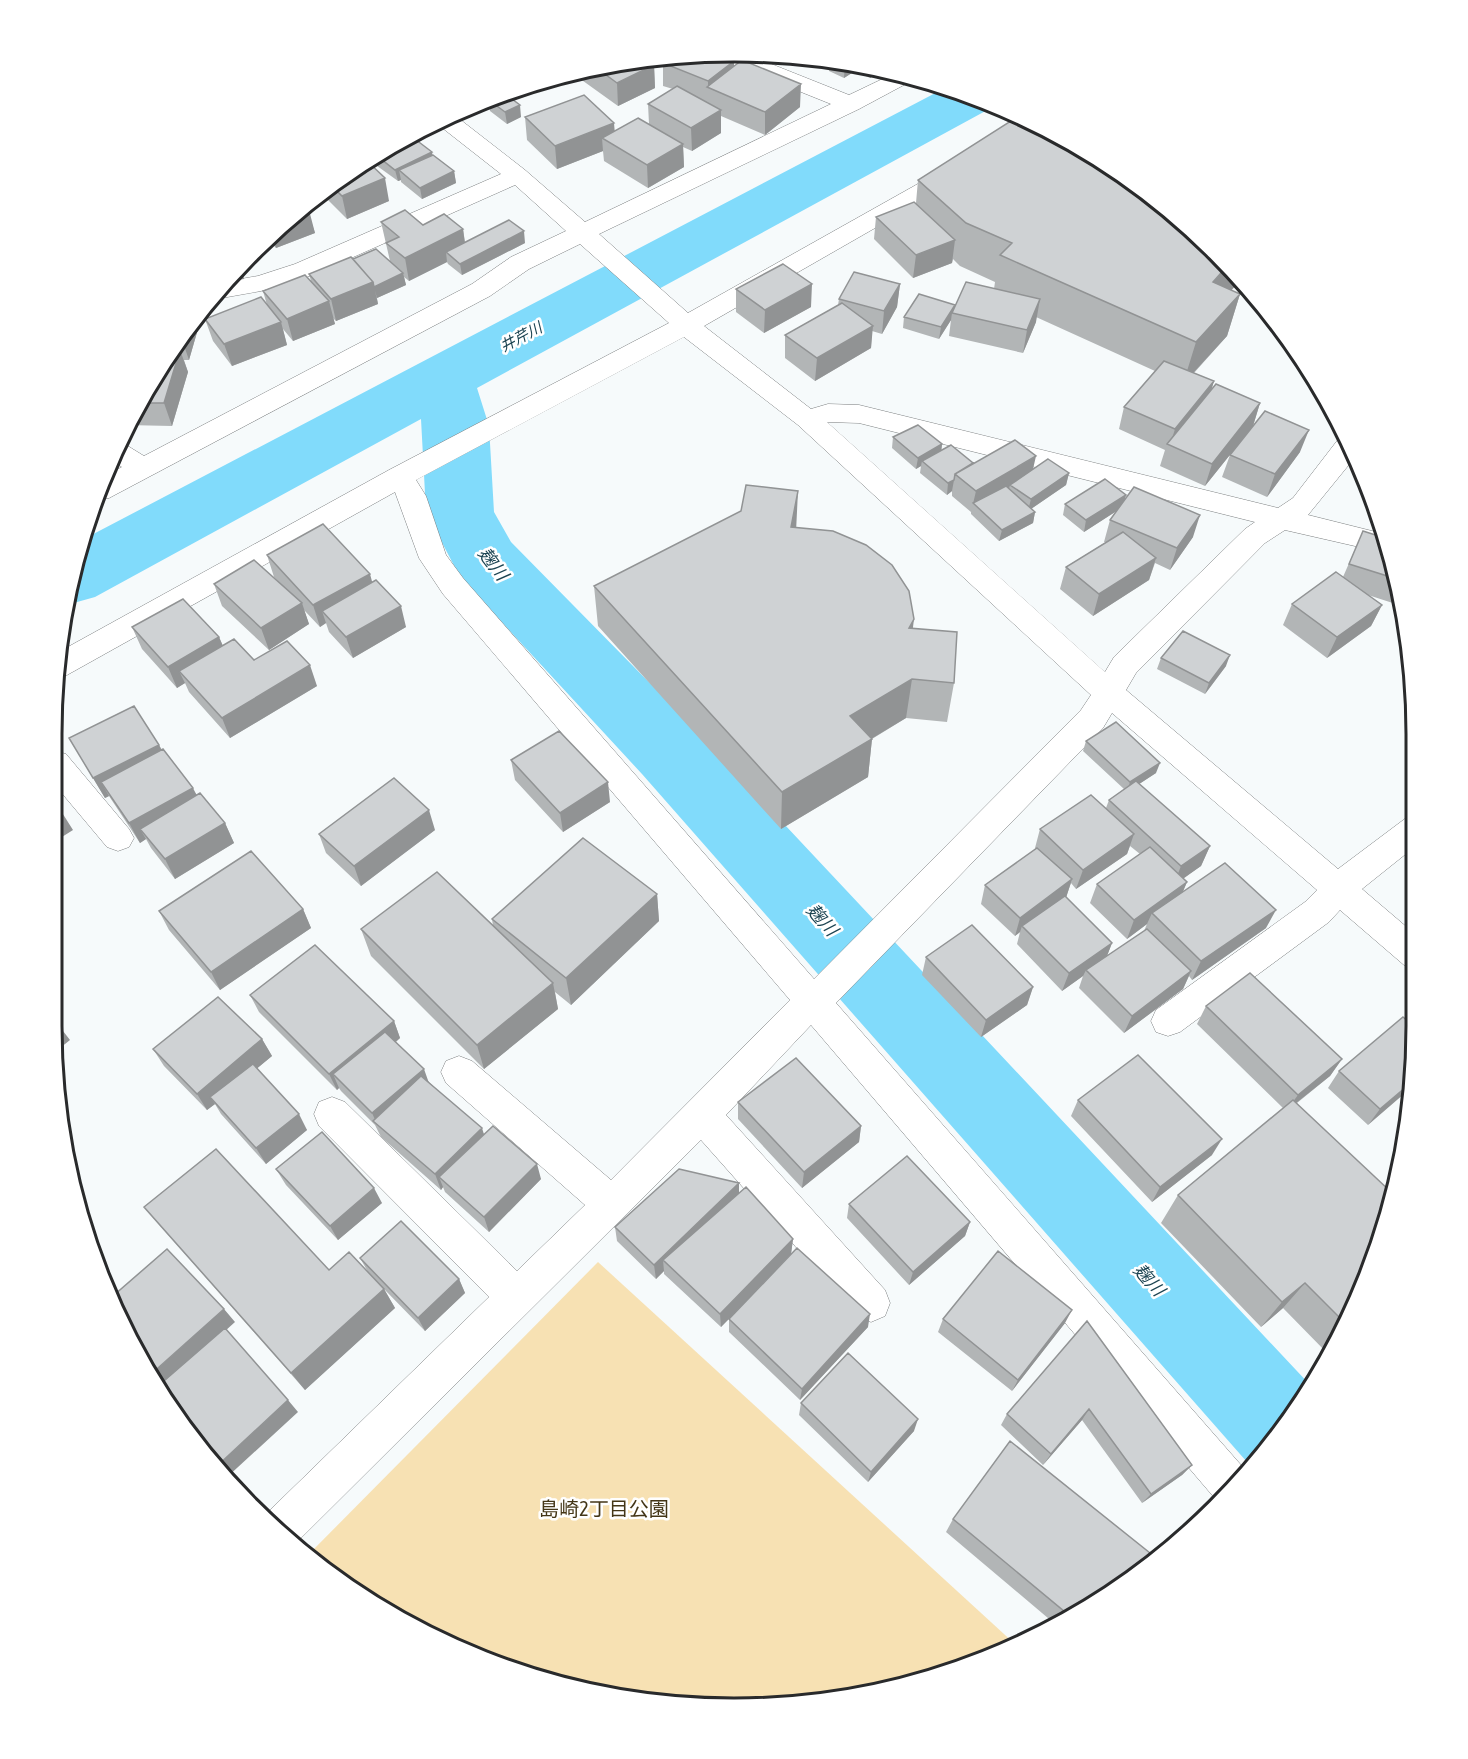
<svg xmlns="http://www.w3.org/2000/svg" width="1468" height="1759" viewBox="0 0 1468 1759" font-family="'Asap Condensed','Noto Sans JP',sans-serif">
  <rect width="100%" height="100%" fill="#f6fafb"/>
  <path fill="#f7e1b3" d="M598,1262L1016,1645L996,1656L867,1695L689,1707L515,1672L355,1593L310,1553Z"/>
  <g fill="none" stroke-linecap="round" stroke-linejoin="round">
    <path fill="#81dbfb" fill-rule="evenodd" d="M945,88L994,103L991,108L477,388L489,426L494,512L511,542L696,730L1311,1386L1255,1465L1247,1462L642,774L460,577L426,512L421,419L95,597L70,604L65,603L80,541Z"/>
    <g stroke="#7c7f80" stroke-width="1">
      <path id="minor" d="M741,52L849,95L895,73L915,79L859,109L599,234L688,313L948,167H964L968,172L964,177L704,326L811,409L828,404L859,405L1278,508L1293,498L1340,437L1345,436L1356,456L1308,515L1384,534L1390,554L1285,530L1265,543L1136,673L1126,690L1338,869L1406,818L1417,814V845L1362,889L1416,935V970L1404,965L1340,910L1329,922L1180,1032L1168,1036L1156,1032L1151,1021L1156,1010L1305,902L1317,890L1112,713L1103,728L836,1003L1248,1473L1218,1502L811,1025L726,1115L885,1290L890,1303L885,1316L871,1322L857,1316L701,1140L297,1542L266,1514L489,1297L319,1126L314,1114L319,1102L332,1097L345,1102L517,1271L585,1205L446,1083L441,1072L446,1061L459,1056L472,1061L611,1180L790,1000L443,594L419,558L395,492L67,675L56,678L57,653L389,470L669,323L580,244L529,269L490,296L109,498L96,500L105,476L122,467L111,460L118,440L144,456L472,284L511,257L566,231L515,185L313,275L261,291L216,299L210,298L224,282L258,276L295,264L501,174L436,123L453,114L525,170L585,222L831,104L714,57L712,53ZM684,337L798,425L1091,695L1081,710L814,979L463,578L446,555L426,496L416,480ZM827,422L859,423L1255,522L1245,529L1114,657L1105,672Z
        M55,751L66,754L129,829L134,838L129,847L118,851L107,847L55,785Z"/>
    </g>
    <use href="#minor" fill="#fff" fill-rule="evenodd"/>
  </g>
  <path fill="#b2b5b6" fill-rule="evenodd" d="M829,60L867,64L882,69L870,78L855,71L844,78L829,71Z
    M663,63L734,67L800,107L765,135L721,116V133L692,151L683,147L684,167L648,188L604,161L603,151L557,169L527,140L525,117L615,131L649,124L648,104L673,89L663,86Z
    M600,64L654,65L655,88L618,106L572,73Z
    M560,76V79L513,100L521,117L507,124L490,111L489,100L494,96Z
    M411,136L433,155L454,171L456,183L422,199L401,182V180L398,181L373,163V161L371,162L368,159Z
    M355,166L389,201L347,219L323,195V192Z
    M918,180L1240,294L1227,336L1194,373L1214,381L1211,391L1260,403L1253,426L1205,486L1160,466L1165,450L1119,429L1124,407L1155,371L1036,317V322L1023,353L949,336L951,320L939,339L903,328L904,317L955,305L994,289L995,282L960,266L953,259L952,263L913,278L874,239L876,217L916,203Z
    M306,206L315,233L276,248L267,238Z
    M381,222L463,229L465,242L525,243L462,275L448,264L447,262L409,281L404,277L406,285L377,298L378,304L336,321L333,318L335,324L293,341L283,329L287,345L232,366L213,341L205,319L267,305L263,291L311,281L309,274L353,259L390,261Z
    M900,284L897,307L882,334L872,331L871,348L815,381L785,358V335L838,305L839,299Z
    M736,289L811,307L764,333L736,312Z
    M192,318L200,322L189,360H184L188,372L172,426L126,425Z
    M893,437L942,444L941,450L973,463L1033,469L1069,473L1066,485L1031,509L1035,512L1033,523L999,541L971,514V512L952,496V491L947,495L920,473L921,466L916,469L892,448Z
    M1300,452L1267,497L1222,477L1230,455Z
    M1126,495L1125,498L1193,537L1170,570L1155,563L1149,580L1093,616L1060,589L1066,567L1106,542H1104L1110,520L1116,511L1084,532L1063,515L1065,504Z
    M796,527L913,628L954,683L947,722L906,718L872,739L868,777L781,829L598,626L594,586Z
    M1363,531L1385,538L1404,602L1402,606L1368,595L1382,605L1371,626L1327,658L1283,625L1292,604L1343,577Z
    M267,555L372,582L406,627L353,658L329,632L326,623L320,627L304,610L309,624L269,650L222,606L214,584L278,581L274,577Z
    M132,627L219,637L223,646L254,660L317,686L230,738L189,692L185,683L177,688L142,649Z
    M1161,658L1226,666L1205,694L1157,669Z
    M69,738L159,745L162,750L197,795L225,823L234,843L175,879L151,848L146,839L140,843L109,796L105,798Z
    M1086,741L1156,773L1139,784L1210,846L1201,866L1183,878L1187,882L1183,891L1266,928L1192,980L1189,976L1183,989L1124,1033L1079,988L1083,976L1062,991L1017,944L1020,932L1015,936L981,904L985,885L1036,849L1035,848L1040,829L1106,808L1109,800L1124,789L1083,751ZM1130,846L1140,854L1097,884L1090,903L1127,939L1147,924L1144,931L1107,956L1112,943L1066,897L1071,883L1076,889L1127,854Z
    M511,760L610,802L563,832L515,780Z
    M435,830L361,886L326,853L319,834Z
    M657,894L659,921L571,1005L555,992L558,1009L484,1069L371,956L361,929L493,926L492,919Z
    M303,909L311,928L220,990L169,930L159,911Z
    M926,957L1033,987L1027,1005L981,1037L922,975Z
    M250,995L394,1021L400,1038L396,1042L429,1082L484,1134L541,1179L489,1232L445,1192L443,1187L441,1190L381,1137L375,1125L341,1091L339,1088L337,1090L259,1012Z
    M1206,1006L1342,1059L1330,1076L1297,1103L1381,1244L1330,1356L1283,1308L1261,1327L1161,1223L1178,1195L1283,1108L1197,1024Z
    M262,1039L272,1056L257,1068L307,1130L266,1164L221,1114L215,1104L207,1110L164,1066L153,1049Z
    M1416,1070L1368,1125L1328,1088L1339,1071Z
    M1078,1100L1212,1155L1152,1202L1071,1116Z
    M738,1102L861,1126L859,1142L802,1188L738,1119Z
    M276,1169L382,1203L338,1240L286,1185Z
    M739,1193L793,1239L791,1254L755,1291L868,1327L800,1400L729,1332V1319L721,1327L664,1274V1271L656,1279L617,1241L615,1227Z
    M849,1204L970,1222L965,1236L909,1285L847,1218Z
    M144,1207L329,1270L368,1272L360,1258L459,1279L465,1293L425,1331L384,1289L395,1308L305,1390L162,1228Z
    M943,1319L1065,1323L1012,1391L938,1332Z
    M1087,1321L1192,1465L1182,1475L1142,1503L1082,1420L1043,1465L1001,1425L1007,1414Z
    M801,1403L914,1431L868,1482L799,1415Z
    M953,1519L1114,1593L1055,1624L946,1532Z"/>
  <path fill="#919394" d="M734,61V84L708,87V81Z
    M845,62L855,63V71L844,78Z
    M654,65L655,88L618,106L617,83Z
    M871,65L882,69L870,78Z
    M560,76V79L504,104L503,94Z
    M801,84L800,107L765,135V112Z
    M520,105L521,117L507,124L505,112Z
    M721,110V133L692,151L691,128Z
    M614,123L616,146L602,138L603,151L557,169L555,146Z
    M683,144L684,167L648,188L647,165Z
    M432,152L434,164L399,170L401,180L398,181L395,170Z
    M454,171L456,183L422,199L420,188Z
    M385,178L389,201L347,219L342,196Z
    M309,210L315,233L276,248L272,234L294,216Z
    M463,229L466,252H446L447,262L409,281L405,258Z
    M524,231L525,243L462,275L460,264Z
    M955,240L952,263L913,278L916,255Z
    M241,263L244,279L224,282L240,264Z
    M1228,265L1241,280L1200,324L1213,282Z
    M403,273L406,285L377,298L374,287Z
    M373,282L378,304L336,321L331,299Z
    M812,284L811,307L764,333L765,310Z
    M900,284L897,307L882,334L884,311Z
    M1240,294L1227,336L1183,384L1196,342Z
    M1040,299L1036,322L1023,353L1027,330Z
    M329,301L335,324L293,341L287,319Z
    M955,305L954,313H952L951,320L939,339L941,327Z
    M196,313L200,322L189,360L181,337L192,318Z
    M281,322L287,345L232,366L224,344Z
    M873,326L871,348L815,381L817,358Z
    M180,350L188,372L172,426L164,403Z
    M1214,381L1207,404L1170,445L1175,429Z
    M1260,403L1253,426L1205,486L1212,464Z
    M1309,430L1300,452L1267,497L1275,474Z
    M942,444L941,455L922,461L921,466L916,469L918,458Z
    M1036,456L1031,478L1010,485L1008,492L973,504L976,491Z
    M1069,473L1066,485L1028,511L1031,499Z
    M954,480L952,491L947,495L948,483Z
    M798,491L796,532L791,527Z
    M1126,495L1123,507L1084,532L1086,520Z
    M1035,512L1033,523L999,541L1002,530Z
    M1200,515L1193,537L1170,570L1177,548Z
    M1156,558L1149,580L1093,616L1099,594Z
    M370,574L376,596L322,611L326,623L320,627L313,605Z
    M302,603L309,624L269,650L261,628Z
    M1382,605L1371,626L1327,658L1337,637Z
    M401,606L406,627L353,658L346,637Z
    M914,619L909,659V628Z
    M219,637L228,658L179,671L185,683L177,688L168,667Z
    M1230,655L1226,666L1205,694L1209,683Z
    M310,665L317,686L230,738L222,718Z
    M912,679L906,718L846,754L850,716Z
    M872,739L868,777L781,829L782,792Z
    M159,745L169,765L101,782L109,796L105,798L93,778Z
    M1160,763L1156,773L1127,792L1130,782Z
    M608,782L610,802L563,832L560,813Z
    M193,788L203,808L140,829L146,839L140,843L129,823Z
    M429,810L435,830L361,886L354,866Z
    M61,811L73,830L54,842V814Z
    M225,823L234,843L175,879L165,859Z
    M1134,834L1127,854L1076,889L1083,870Z
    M1210,846L1201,866L1173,886L1181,866Z
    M1072,879L1066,898L1022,926L1020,932L1015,936L1020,918Z
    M1187,882L1179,901L1152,913L1147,924L1127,939L1134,920Z
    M657,894L659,921L571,1005L566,978Z
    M303,909L311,928L220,990L211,972Z
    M1276,910L1266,928L1192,980L1201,961Z
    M1112,943L1105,961L1086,970L1083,976L1062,991L1069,973Z
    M1191,971L1183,989L1124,1033L1132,1016Z
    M553,983L558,1009L484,1069L477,1045Z
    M1033,987L1027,1005L981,1037L986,1020Z
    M394,1021L400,1038L344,1085L333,1074L339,1088L337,1090L329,1074Z
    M56,1022L70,1040L55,1052L51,1026Z
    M262,1039L272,1056L216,1103L210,1097L215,1104L207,1110L197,1094Z
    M1342,1059L1330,1076L1286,1111L1298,1095Z
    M424,1069L430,1086L377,1124L372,1113Z
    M1413,1081L1412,1087L1368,1125L1380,1109Z
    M299,1114L307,1130L266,1164L256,1148Z
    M861,1126L859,1142L802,1188L804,1172Z
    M482,1128L487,1144L439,1177L443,1187L441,1190L435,1174Z
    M1222,1139L1212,1155L1152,1202L1160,1187Z
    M537,1164L541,1179L489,1232L484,1217Z
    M739,1183V1198L663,1260L664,1271L656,1279L654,1265Z
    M374,1188L382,1203L338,1240L330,1226Z
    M970,1222L965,1236L909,1285L913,1272Z
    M793,1239L791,1254L721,1327L720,1314Z
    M459,1279L465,1293L425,1331L418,1318Z
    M1305,1283L1283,1308L1261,1327L1282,1302Z
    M384,1289L395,1308L305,1390L291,1373Z
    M224,1309L235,1322L160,1390L149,1376Z
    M1072,1310L1065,1323L1012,1391L1018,1380Z
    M870,1314L868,1327L800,1400L802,1389Z
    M288,1400L298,1412L225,1479L221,1476L215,1468Z
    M1089,1409L1082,1420L1043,1465L1051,1454Z
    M918,1419L914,1431L868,1482L871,1472Z
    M1192,1465L1182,1475L1142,1503L1151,1494Z"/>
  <path fill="#cfd2d4" stroke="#919394" stroke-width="1.5" d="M713,53L734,61L708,81L663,63L669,57Z
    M646,60L654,65L617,83L594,66L600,64Z
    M742,60L801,84L765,112L707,87Z
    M677,86L721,110L691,128L648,104Z
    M504,93L520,105L505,112L489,100Z
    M584,95L614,123L555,146L525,117Z
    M1017,117L1037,125L1113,166L1217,251L1228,265L1213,282L1240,294L1196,342L1000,255L1012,243L966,223L918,180Z
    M638,118L683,144L647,165L602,138Z
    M411,136L432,152L395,170L376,155Z
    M433,155L454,171L420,188L399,170Z
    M366,160L385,178L342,196L331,185L355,166Z
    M914,202L955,240L916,255L876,217Z
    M306,206L309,210L294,216Z
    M405,210L423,225L444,214L463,229L405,258L386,243L399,237L381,222Z
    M509,220L524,231L460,264L446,252Z
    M376,249L403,273L374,287L373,282L353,259Z
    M351,257L373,282L331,299L309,274Z
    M783,264L812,284L765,310L736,289Z
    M854,272L900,284L884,311L839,299Z
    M305,275L329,301L287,319L263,291Z
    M966,282L1040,299L1027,330L952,313Z
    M919,294L955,305L941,327L904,317Z
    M261,297L281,322L224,344L205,319Z
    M842,303L873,326L817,358L785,335Z
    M173,349L180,350L164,403H139Z
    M1164,361L1214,381L1175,429L1124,407Z
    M1216,384L1260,403L1212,464L1167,444Z
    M1265,411L1309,430L1275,474L1230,455Z
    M918,425L942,444L918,458L893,437Z
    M1015,440L1036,456L976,491L955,474Z
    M951,445L973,463L955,474L954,480L948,483L922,461Z
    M1048,459L1069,473L1031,499L1010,485Z
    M1105,479L1126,495L1086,520L1065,504Z
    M746,485L798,491L791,527L833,531L866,545L892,565L909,591L914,619L909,628L957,632L954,683L912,679L850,716L872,739L782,792L594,586L741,511Z
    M1006,486L1035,512L1002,530L973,503Z
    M1134,487L1200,515L1177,548L1110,520Z
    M323,524L370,574L313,605L267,555Z
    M1363,531L1385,538L1397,579L1349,564Z
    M1123,532L1156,558L1099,594L1066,567Z
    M254,560L302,603L261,628L214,584Z
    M1336,572L1382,605L1337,637L1292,604Z
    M376,580L401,606L346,637L322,611Z
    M183,599L219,637L168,667L132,627Z
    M1183,631L1230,655L1209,683L1161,658Z
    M234,639L254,660L287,641L310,665L222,718L179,671Z
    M134,706L159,745L93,778L69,738Z
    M1116,722L1160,763L1130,782L1086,741Z
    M559,731L608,782L560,813L511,760Z
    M163,749L193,788L129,823L101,782Z
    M394,778L429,810L354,866L319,834Z
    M1136,781L1210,846L1181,866L1109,800Z
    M200,793L225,823L165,859L140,829Z
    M1091,795L1134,834L1083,870L1040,829Z
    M54,803L61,811L54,814Z
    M583,838L657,894L566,978L492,919Z
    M1150,847L1187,882L1134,920L1097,884Z
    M1037,848L1072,879L1020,918L985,885Z
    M251,851L303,909L211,972L159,911Z
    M1225,863L1276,910L1201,961L1152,913Z
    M437,872L553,983L477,1045L361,929Z
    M1065,896L1112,943L1069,973L1022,926Z
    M972,925L1033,987L986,1020L926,957Z
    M1147,929L1191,971L1132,1016L1086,970Z
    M315,945L394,1021L329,1074L250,995Z
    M1250,973L1342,1059L1298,1095L1206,1006Z
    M218,997L262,1039L197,1094L153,1049Z
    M51,1017L56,1022L51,1026Z
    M1403,1017L1416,1028V1070L1413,1081L1380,1109L1339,1071Z
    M385,1032L424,1069L372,1113L333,1074Z
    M1138,1055L1222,1139L1160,1187L1078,1100Z
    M796,1058L861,1126L804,1172L738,1102Z
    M253,1064L299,1114L256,1148L210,1097Z
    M421,1076L482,1128L435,1174L373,1121Z
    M1293,1100L1391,1192L1381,1244L1345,1323L1305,1283L1282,1302L1178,1195Z
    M493,1126L537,1164L484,1217L439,1177Z
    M322,1132L374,1188L330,1226L276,1169Z
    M216,1149L329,1270L349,1252L384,1289L291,1373L144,1207Z
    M907,1156L970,1222L913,1272L849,1204Z
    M679,1169L739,1183L654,1265L615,1227Z
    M746,1187L793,1239L720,1314L663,1260Z
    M401,1221L459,1279L418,1318L360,1258Z
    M797,1248L870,1314L802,1389L729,1319Z
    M167,1249L224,1309L149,1376L142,1366L113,1296Z
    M998,1251L1072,1310L1018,1380L943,1319Z
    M1087,1321L1192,1465L1151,1494L1089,1409L1051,1454L1007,1414Z
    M225,1328L288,1400L215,1468L157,1387Z
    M848,1353L918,1419L871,1472L801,1403Z
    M1010,1441L1155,1557L1114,1593L1070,1616L953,1519Z"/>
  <g text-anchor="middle" stroke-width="5" stroke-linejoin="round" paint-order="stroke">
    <g font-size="15" font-style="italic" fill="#1c4452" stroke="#fff">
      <text transform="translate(521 337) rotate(-28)" y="5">井芹川</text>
    </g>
    <g font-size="18" font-style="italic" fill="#1c4452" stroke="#fff">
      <text transform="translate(493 564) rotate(52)" y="6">麹川</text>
      <text transform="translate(822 920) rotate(48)" y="6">麹川</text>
      <text transform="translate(1149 1280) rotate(48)" y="6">麹川</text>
    </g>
    <g font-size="20" fill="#443617" stroke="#fff">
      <text x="604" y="1516">島崎2丁目公園</text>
    </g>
  </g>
  <path d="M0 0H1468V1759H0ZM734 62H734A672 672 0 0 1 1406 734V1026A672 672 0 0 1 734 1698H734A672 672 0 0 1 62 1026V734A672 672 0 0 1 734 62Z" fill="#fff" fill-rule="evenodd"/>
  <path fill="none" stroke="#292a2b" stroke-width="3" d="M734 62H734A672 672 0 0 1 1406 734V1026A672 672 0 0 1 734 1698H734A672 672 0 0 1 62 1026V734A672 672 0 0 1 734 62Z"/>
</svg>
